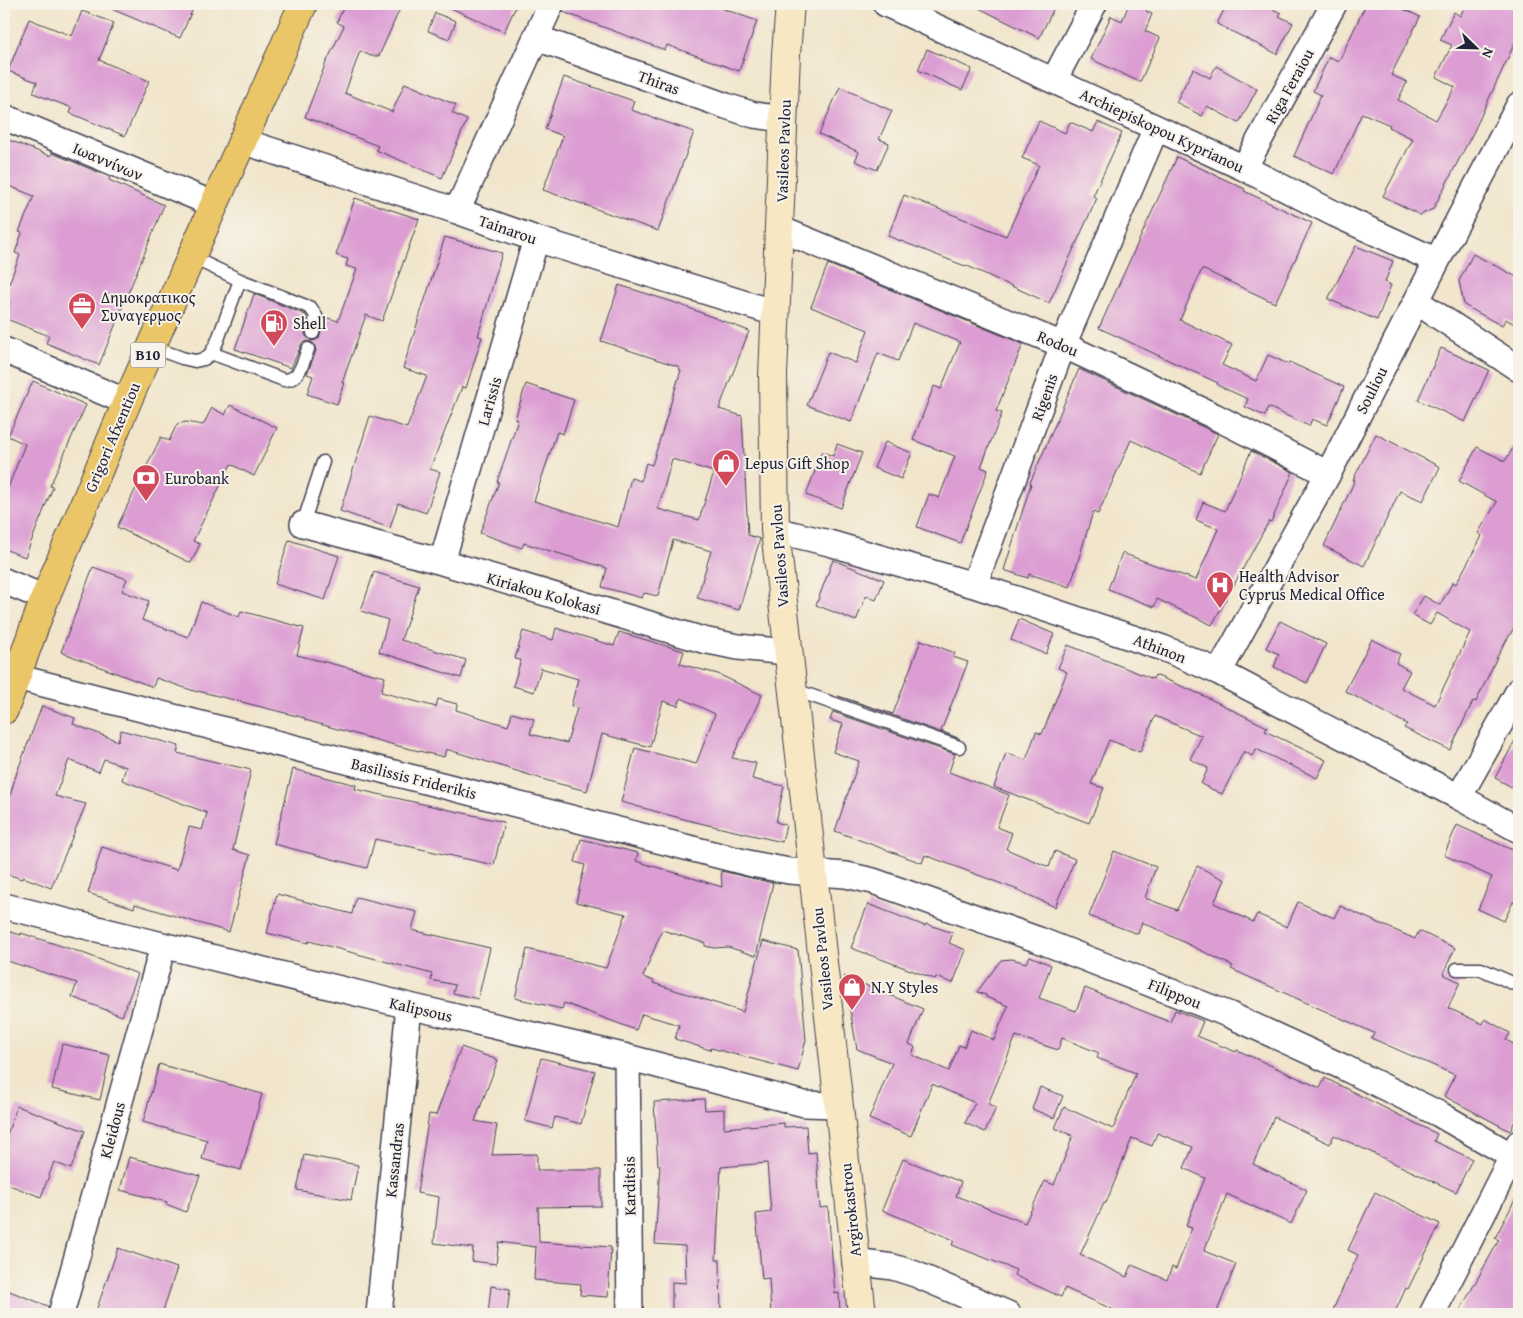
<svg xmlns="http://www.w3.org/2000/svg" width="1523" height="1318" viewBox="0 0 1523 1318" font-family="'Gentium Book Plus',serif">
  <rect width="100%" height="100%" fill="#f7f3e8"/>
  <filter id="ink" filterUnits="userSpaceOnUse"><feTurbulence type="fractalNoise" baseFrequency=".02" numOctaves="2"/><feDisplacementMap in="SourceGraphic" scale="10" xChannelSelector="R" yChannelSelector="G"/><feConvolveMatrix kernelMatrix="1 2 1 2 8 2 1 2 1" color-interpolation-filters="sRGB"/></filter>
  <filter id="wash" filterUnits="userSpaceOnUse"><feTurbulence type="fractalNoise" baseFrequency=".0096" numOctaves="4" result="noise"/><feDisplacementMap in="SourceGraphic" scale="20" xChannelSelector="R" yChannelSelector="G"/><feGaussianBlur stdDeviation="1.12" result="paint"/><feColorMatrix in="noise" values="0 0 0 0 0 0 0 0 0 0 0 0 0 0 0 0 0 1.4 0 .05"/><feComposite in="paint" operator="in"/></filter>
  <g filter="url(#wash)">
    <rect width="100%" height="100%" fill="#f1e5cb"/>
    <g id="blocks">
      <path fill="#dc9dd3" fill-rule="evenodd" d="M100,4H195L180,38Z
        M345,4H402L379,56H371L360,51L345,93L392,112L405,83L456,105L452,113L467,120L442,178L376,150L378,146L305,117L325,65L344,26L337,22Z
        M442,4H517L504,32Z
        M565,4H710L757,21L739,71L667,45L665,50L563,12Z
        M971,4H1056L1039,38Z
        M1129,4H1150L1146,11L1152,14L1145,31L1160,38L1140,82L1091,59L1111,16L1122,21Z
        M1227,4H1262L1281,13L1279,16L1293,23L1277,54L1217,24Z
        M1366,4H1393L1420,17L1391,75L1407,82L1398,100L1436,120L1455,87L1436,77L1452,45L1440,40L1454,12L1460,16L1466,4H1519V34L1473,133L1433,209L1420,215L1383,196L1413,139L1389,127L1390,125L1362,113L1334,174L1294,156L1321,95L1313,91L1329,57L1339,61Z
        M82,11L114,23L99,60L149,81L125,136L70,113L72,108L33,93L37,82L8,71L29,19L72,36Z
        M435,13L456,21L449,39L428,31Z
        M927,49L972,69L962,90L918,70Z
        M1216,66L1257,89L1239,123L1207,106L1202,116L1176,102L1193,69L1210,78Z
        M564,77L634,101L631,110L694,132L658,231L543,190L563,136L545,129Z
        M840,87L892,111L879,139L889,143L877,170L855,161L859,152L819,134Z
        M1039,121L1065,133L1070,122L1093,132L1098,122L1122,133L1093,196L1097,198L1049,303L965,265V266L888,236L904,195L1006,236L1039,165L1022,158Z
        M4,138L50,156L52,153L110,177L109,180L164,205L99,365L46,343L49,336L4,318L10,303L4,301V297L20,255L15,253L22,233L19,232L34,196L4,184Z
        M1177,157L1245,189L1244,191L1312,223L1275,303L1202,269L1180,320L1232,345L1222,365L1256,381L1268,355L1288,364L1289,362L1344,387L1327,425L1312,419L1309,426L1268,407L1265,416L1245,407L1248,399L1217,385L1218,383L1099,328Z
        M355,198L419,219L382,321L366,315L342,383H344L337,404L307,394L313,376L307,374L316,351L314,344L311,342L307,341L302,343L291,368L235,349L254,294L306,315L307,318L305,335L311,341L316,340L319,338L324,317L338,321L357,269L346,266L348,259L336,255Z
        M445,237L502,253L478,336L482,337L466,388L462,387L430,469L440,472L426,513L398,503L390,528L340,511L370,416L407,428L427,376L403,368Z
        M1356,246L1393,261L1385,282L1391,285L1377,320L1328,299Z
        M1473,254L1519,278V326L1505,319L1502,326L1464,305L1459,281Z
        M828,264L1023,344L996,411L1002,413L981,467L988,470L960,543L917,527L929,494L939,498L955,456L913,440L934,386L941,389L960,342L913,323L898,361L878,353L851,422L807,405L828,352L856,363L868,330L811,307Z
        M619,285L673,302L749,331L719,409L742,416L748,535L760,539L739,610L697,598L711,551L673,540L658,596L644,593L642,598L602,587L607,568L524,543L522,548L480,533L499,482H497L518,420L515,419L526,384L574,400L563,434L557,432L534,501L618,527L631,478L641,481L646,463L652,465L681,370L679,369L680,367L601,341ZM672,459L714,472L699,520L658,509Z
        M1441,348L1489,370L1465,422L1418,400Z
        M1079,369L1218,434L1200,473L1131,440L1098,514L1093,512L1070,587L1029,574L1028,578L1004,570L1031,484L1030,483Z
        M33,381L86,405L50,486L53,487L25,557L4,549V498L25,444L8,436Z
        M230,405L277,428L254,476L231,464L193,541L200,544L191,563L117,527L161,437L169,441L177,424L186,422L203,425L212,408L225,415Z
        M1376,434L1440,467L1423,501L1400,491L1364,566L1324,546L1355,480H1353Z
        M1519,438V619L1497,657L1476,702L1473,701L1450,750L1404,728L1407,724L1345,691L1372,639L1400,654L1396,663L1410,671L1401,688L1435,705L1470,632L1437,613L1430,625L1412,615L1424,596L1440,605L1453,582L1456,584L1482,536L1478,533L1497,502L1459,481L1477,447L1505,461Z
        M885,442L912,453L901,479L874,468Z
        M837,444L862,453L841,508L806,495L822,452L833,456Z
        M1251,451L1293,472L1271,522L1269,521L1212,625L1157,599L1154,607L1108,589L1122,553L1196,580L1218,529L1196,520L1203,502L1225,511Z
        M289,540L339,556L325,600L275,584Z
        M833,560L884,580L876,600L866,596L856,621L816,605Z
        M93,567L127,579L122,591L149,601L142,620L188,637L201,602L239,617L241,611L304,628L297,655L385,677L381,692L436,707L438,699L457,704L456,710L508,726L512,713L534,719L530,734L567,743L577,708L571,706L578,679L541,668L534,692L513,686L521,660L515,659L523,631L553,640L556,628L614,646L619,632L684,651L680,664L718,674L762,695L732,758L756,763L752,779L784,786L776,822L786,825L782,842L691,821L621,802L635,748L696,764L715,714L681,698L678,706L663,701L650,747L602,734L587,791L552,782L446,749L444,757L398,746L305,720V718L198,691L197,692L156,678L153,687L61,652Z
        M374,572L419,586L401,640L466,660L461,678L379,652L388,620L361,611Z
        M1019,619L1054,634L1046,654L1011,640Z
        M1280,621L1326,644L1307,683L1274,667L1279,654L1266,648Z
        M921,640L955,653L953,657L968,662L941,731L960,739L838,696L893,714Z
        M1068,645L1153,679L1155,675L1200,694L1267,727L1265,731L1326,760L1317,778L1256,749L1252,756L1244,751L1222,794L1201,784L1208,768L1190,759L1202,736L1155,716L1140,752L1109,740L1091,784L1104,788L1089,823L994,787L1006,753L1026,760L1036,732L1042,734L1067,672L1058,668Z
        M42,706L75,718L73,724L118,741L121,730L179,746L177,753L251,770L233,850L250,855L229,932L135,904L134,908L88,893L102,847L177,870L189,827L202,830L207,813L122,780L126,767L104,759L99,772L69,760L55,796L86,804L51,888L23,877L22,879L4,873V816L17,772Z
        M833,712L955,754L949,772L1009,795L997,827L1012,833L1006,849L1049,867L1055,851L1075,859L1055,907L1018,890L925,855L922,863L835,831L859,761L833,752L843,724L830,720Z
        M1519,733V791L1495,778Z
        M293,769L356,785L355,789L504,822L494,865L375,839L367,868L274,844Z
        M1457,825L1519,853V905L1513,902L1504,921L1478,909L1492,877L1444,855Z
        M581,839L638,853L636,861L722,887L721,871L773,883L756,956L728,947L714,948L705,946V943L662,930L643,977L654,981L653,983L743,1012L763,941L798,950L806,1040L798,1071L711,1048L710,1050L675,1039L679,1025L642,1014L636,1030L564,1003L562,1009L515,998L527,949L606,968L626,914L576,902L585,865L575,862Z
        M1114,851L1156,867L1145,898L1177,910L1197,866L1225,880L1214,903L1253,922L1257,914L1287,927L1298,902L1334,918L1340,906L1415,939L1419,931L1455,948L1443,974L1460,982L1448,1008L1483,1024L1485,1019L1510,1033L1506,1040L1519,1047V1113L1510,1131L1444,1096L1455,1075L1371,1038L1374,1033L1231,969L1233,966L1142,922L1138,934L1089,916Z
        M277,894L352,914L356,897L417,912L412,930L490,948L478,999L453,993L455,985L431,980L432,974L309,941L308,943L267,933Z
        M868,904L925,926L926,924L953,933L949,943L966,950L953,983L936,977L935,979L851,948Z
        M4,930L21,935V933L80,952L138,974L122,1016L72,997L77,983L4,960Z
        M1030,956L1051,965L1039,998L1076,1011L1085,988L1170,1022L1175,1010L1203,1021L1197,1036L1236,1052L1237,1050L1320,1088L1325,1078L1437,1134L1434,1141L1472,1159L1456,1192L1334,1135L1330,1144L1274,1117L1253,1164L1307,1190L1291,1224L1227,1194L1204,1251L1236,1264L1216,1314H1123L1065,1288L1061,1297L1014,1275L1016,1270L952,1245L954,1240L882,1210L903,1159L961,1182L956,1196L1025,1223L1045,1181L1054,1185L1073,1136L1055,1128L1064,1107L1113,1129L1136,1073L1097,1058L1099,1053L1062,1038L1058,1050L1016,1036L988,1104L996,1108L985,1132L965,1123L975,1103L932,1084L911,1136L869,1119L892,1063L857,1049L844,976L923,1009L909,1044L915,1047L912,1055L949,1071L959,1045L964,1047L971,1030L994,1040L1008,1006L986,997V995L977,992L1001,960L1012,959L1026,963ZM1157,1133L1193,1147L1184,1168L1205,1178L1186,1226L1192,1228L1176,1269L1172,1267L1167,1280L1132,1265L1127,1277L1080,1255L1104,1203H1106L1132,1138L1152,1146Z
        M62,1044L110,1055L100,1100L52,1089Z
        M461,1047L498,1060L475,1121L497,1125L492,1155L537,1154V1170H601V1206L538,1207L539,1242L611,1247L608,1297L580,1295L581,1284L534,1280L536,1247L499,1242L496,1264L472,1261L473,1248L434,1243L439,1197L417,1193L429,1114L436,1115Z
        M541,1058L595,1071L581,1124L555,1117L552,1128L525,1121Z
        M159,1064L262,1094L241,1170L202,1159L207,1140L143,1122Z
        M1040,1087L1063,1096L1054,1118L1032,1109Z
        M704,1099L705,1110L724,1109V1128L784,1123V1127L806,1126L808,1153L816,1152L820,1208L828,1207L835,1294L839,1293L840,1314H771L769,1278L762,1279L756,1214L771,1212L767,1163L721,1167L716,1260H720L721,1314H672V1282L686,1283L685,1246L655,1244L660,1165H658L654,1102Z
        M17,1106L85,1131L71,1169L54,1162L41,1197L4,1183V1143Z
        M304,1155L358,1165L351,1200L297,1190Z
        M129,1157L200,1176L186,1212L166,1204L167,1202L120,1190Z
        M1375,1192L1440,1224L1408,1289L1406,1288L1394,1314H1331L1358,1255L1348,1250Z
        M1519,1192V1314H1458L1499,1240L1495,1238Z
        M118,1248L177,1268L162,1314H95Z
        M491,1286L510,1289L507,1314H488Z
        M4,1289L48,1306L47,1314H4Z"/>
    </g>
  </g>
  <g filter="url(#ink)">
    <use href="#blocks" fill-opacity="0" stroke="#413f51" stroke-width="1"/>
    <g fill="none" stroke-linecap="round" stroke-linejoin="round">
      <g stroke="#413f51" stroke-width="15">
        <path id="lane" d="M240,280L311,308L316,316L313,333
          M152,347L182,358L195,361L204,359L208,356L211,353L217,342L240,280L191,257
          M211,353L284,380C300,380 303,362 308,349
          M303,524L323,462
          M792,689L959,747
          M1457,969H1481L1519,986"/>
      </g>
      <g stroke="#413f51" stroke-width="28">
        <path id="street" d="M886,4L1244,168L1335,214L1437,261
          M537,38L726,106L754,115L784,119
          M1054,80L1094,4
          M4,117L213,204
          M242,141L457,211L536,239L775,313
          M1244,168L1334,4
          M457,211L551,4
          M780,229L1063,345L1214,416L1328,474
          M1417,302L1519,369
          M4,350L127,402
          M303,524L442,562L703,640L738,647L787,652
          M775,530L829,543L974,585L1163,648L1219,672L1459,797L1519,830
          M442,562L536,239
          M4,581L45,598
          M974,585L1063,345L1156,128
          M1219,672L1328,474L1437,261L1519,105
          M16,677L752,864L789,871L846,875L873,881L1039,940L1230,1015L1343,1067L1439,1114L1519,1160
          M1459,797L1519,690
          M4,906L409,1006L627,1057L804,1104L838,1105
          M627,1057L630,1314
          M855,1262L893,1267L915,1274L1008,1314
          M61,1314L163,946
          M379,1314L409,1006
          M1432,1314L1519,1143"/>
      </g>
      <g stroke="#413f51" stroke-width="30">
        <path id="secondary" d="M790,4L786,54L773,376L775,530L862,1314"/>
      </g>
      <g stroke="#413f51" stroke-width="30">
        <path id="primary" d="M4,710L45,598L127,402L303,4"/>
      </g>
      <use href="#lane" stroke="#fff" stroke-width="12"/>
      <use href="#street" stroke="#fff" stroke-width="25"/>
      <use href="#secondary" stroke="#f7e8c3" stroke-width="28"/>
      <use href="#primary" stroke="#eac669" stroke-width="28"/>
    </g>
  </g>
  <defs>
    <g id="office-pin" transform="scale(1.4375)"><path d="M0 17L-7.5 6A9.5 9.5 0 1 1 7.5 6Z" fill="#d1495b" stroke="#f7f3e8"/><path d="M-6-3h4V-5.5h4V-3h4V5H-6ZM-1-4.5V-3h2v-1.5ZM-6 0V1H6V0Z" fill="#fff"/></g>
    <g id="fuel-pin" transform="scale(1.4375)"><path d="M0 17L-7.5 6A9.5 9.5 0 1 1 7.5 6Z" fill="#d1495b" stroke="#f7f3e8"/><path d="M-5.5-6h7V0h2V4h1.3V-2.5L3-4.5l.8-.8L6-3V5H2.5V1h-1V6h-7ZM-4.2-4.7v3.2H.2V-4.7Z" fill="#fff"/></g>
    <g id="shop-pin" transform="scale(1.4375)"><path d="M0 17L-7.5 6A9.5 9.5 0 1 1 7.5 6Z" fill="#d1495b" stroke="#f7f3e8"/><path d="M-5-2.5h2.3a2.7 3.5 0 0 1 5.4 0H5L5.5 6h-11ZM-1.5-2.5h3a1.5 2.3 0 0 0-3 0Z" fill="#fff"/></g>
    <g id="bank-pin" transform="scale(1.4375)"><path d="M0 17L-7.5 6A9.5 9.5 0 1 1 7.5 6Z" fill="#d1495b" stroke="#f7f3e8"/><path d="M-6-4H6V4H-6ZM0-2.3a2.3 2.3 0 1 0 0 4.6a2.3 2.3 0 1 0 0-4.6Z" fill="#fff"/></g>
    <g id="hospital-pin" transform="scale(1.4375)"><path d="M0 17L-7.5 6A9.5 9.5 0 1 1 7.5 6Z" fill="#d1495b" stroke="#f7f3e8"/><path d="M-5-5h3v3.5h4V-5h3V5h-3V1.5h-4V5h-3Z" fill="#fff"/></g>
  </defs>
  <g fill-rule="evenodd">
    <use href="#office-pin" x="82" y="306"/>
    <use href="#fuel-pin" x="274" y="323"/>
    <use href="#shop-pin" x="726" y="463"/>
    <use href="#bank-pin" x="146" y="478"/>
    <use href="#hospital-pin" x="1220" y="585"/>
    <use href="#shop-pin" x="852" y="987"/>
  </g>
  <g text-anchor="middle" stroke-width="4" stroke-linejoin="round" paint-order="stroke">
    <rect fill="#f7f3e8" stroke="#62616f" stroke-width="1" x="130.5" y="342.5" width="35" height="25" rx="4"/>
    <g font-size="15" font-weight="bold" fill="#22223b">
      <text x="148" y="360">B10</text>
    </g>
    <g font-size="16" fill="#22223b" stroke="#f7f3e8">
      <text transform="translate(659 82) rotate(20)" y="6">Thiras</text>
      <text transform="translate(1289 86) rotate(-61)" y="6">Riga Feraiou</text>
      <text transform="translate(1162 130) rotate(25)" y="6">Archiepiskopou Kyprianou</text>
      <text transform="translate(783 151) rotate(-88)" y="6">Vasileos Pavlou</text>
      <text transform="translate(108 161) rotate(23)" y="6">Ιωαννίνων</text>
      <text transform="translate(508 229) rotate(19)" y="6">Tainarou</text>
      <text transform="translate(1058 343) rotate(23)" y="6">Rodou</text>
      <text transform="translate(1371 390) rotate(-63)" y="6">Souliou</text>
      <text transform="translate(1044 397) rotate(-70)" y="6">Rigenis</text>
      <text transform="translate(489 401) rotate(-74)" y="6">Larissis</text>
      <text transform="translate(112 437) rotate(-67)" y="6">Grigori Afxentiou</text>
      <text transform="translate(779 556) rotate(-94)" y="6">Vasileos Pavlou</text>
      <text transform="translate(544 593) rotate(16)" y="6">Kiriakou Kolokasi</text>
      <text transform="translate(1160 648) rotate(21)" y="6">Athinon</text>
      <text transform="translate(414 778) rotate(14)" y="6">Basilissis Friderikis</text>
      <text transform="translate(822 959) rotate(-96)" y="6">Vasileos Pavlou</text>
      <text transform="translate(1175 993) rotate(22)" y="6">Filippou</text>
      <text transform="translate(421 1009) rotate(13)" y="6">Kalipsous</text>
      <text transform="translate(112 1130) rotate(-75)" y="6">Kleidous</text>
      <text transform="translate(394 1160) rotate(-84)" y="6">Kassandras</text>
      <text transform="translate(629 1186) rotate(-91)" y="6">Karditsis</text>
      <text transform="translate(850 1210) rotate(-96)" y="6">Argirokastrou</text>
    </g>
    <g font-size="16" fill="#22223b" stroke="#f7f3e8" text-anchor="start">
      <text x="101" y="303">Δημοκρατικος<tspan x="101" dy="18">Συναγερμος</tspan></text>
      <text x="293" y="329">Shell</text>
      <text x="745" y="469">Lepus Gift Shop</text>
      <text x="165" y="484">Eurobank</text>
      <text x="1239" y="582">Health Advisor<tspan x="1239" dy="18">Cyprus Medical Office</tspan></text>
      <text x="871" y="993">N.Y Styles</text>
    </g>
  </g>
  <rect width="1523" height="1318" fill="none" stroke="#f7f3e8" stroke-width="20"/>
  <g transform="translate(1476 48) rotate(113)" stroke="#f7f3e8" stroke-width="4" paint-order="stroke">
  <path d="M0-4L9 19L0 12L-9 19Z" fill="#22223b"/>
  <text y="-8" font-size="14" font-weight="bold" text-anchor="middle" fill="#22223b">N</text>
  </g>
</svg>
